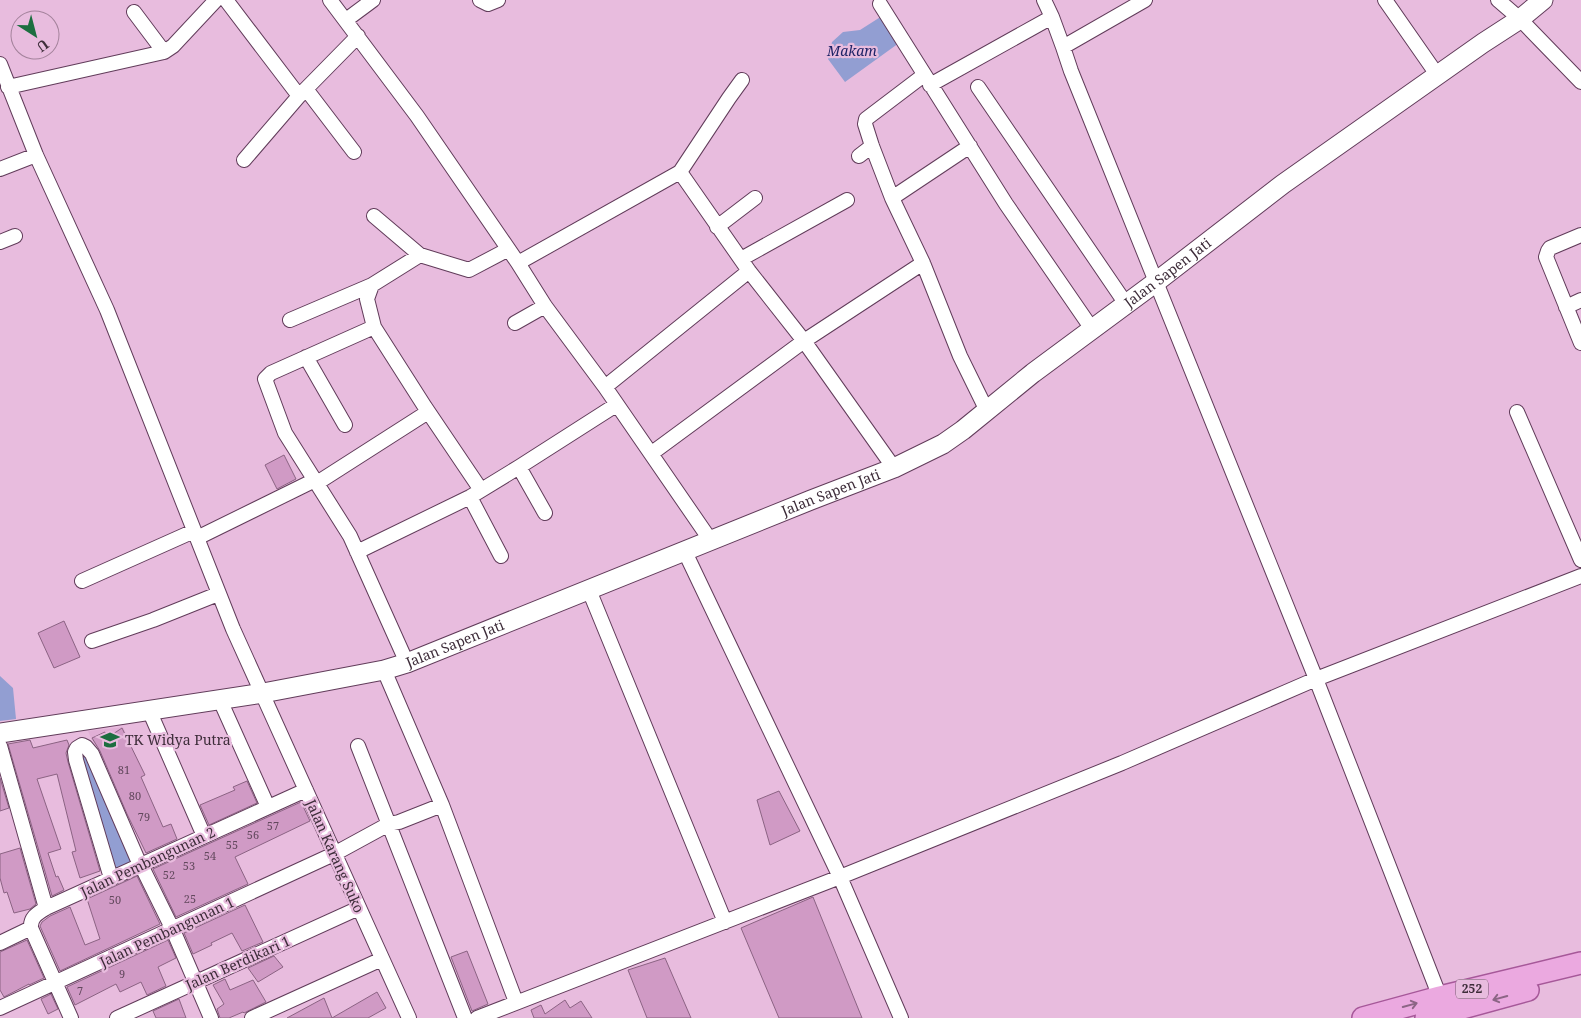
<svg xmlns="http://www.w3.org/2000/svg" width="1581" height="1018" viewBox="0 0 1581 1018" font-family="'Noto Serif',serif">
  <rect width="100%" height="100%" fill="#e8bcde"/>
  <path fill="#e1afd6" d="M123,727L133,749L103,765L88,731Z"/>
  <path fill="#929ed2" d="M882,16L899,43L845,82L828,59L832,42L843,32L860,30Z
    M0,676L13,688L16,719L0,721Z
    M83,748L135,863L113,873L78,753Z"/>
  <path fill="#d09ac5" stroke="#8b6383" d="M284,455L296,479L277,489L265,465Z
    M64,621L80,657L54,668L38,633Z
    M122,728L145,775L141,777L163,827L171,824L177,839L146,853L127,814L100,751L92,738L105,732L107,738Z
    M30,740L33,748L67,740L69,745L66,753L68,762L100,871L80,878L72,852L76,851L57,774L37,779L61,849L48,853L56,877L58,876L64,890L52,896L8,744Z
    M0,778L9,808L0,811Z
    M247,781L257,803L209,825L200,805L235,790L233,787Z
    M779,791L800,831L770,845L757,800Z
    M301,802L310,821L235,857L248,884L176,917L153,869Z
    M20,848L36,904L30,909L14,913L7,892L4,893L0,878V854Z
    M137,876L160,924L60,971L40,926L42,922L50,916L70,907L85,945L100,939L87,899Z
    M813,897L862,1018H779L741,928Z
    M245,905L263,942L242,951L232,933L211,943L212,945L193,954L184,933Z
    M27,940L44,978L29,985V984L4,997L0,990V952Z
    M168,940L176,958L158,967L166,986L147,995L141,982L120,992L116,984L75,1005L67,987Z
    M467,951L488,1004L472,1011L451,957Z
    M274,956L283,967L258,982L248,968Z
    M665,958L691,1018H647L628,970Z
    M225,979L230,990L253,980L266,1002L244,1013L243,1012L229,1018H220L217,1009L224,1004L213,985Z
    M377,992L386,1008L368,1018H287L324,998L332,1018Z
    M51,994L58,1009L48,1014L41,999Z
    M179,999L186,1018H156L153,1011Z
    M565,1000L570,1008L581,1001L592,1018H534L531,1010L541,1005L545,1014Z"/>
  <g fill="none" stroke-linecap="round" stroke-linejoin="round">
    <g stroke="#613c5a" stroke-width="16">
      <path id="street" d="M226,0L299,96
        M330,0L417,116L518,263L545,306L605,387L711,541
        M480,0L488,4L498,0
        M1044,0L1052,17L1063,47L1145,0
        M1385,0L1438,76
        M1498,0L1520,19L1581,82
        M880,4L1006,204L1092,329
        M134,12L164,52
        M346,20L373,0
        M1063,47L1071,71L1316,679L1443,1005
        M0,64L36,155L107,310L233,629L409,1018
        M924,75L866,119L865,124L872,146L892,198L923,263L960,356L987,411
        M930,85L1052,17
        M8,87L164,52L173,46L216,0
        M978,87L1126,304
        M306,89L354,152
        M859,156L872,146
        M244,160L299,96L358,36
        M0,169L36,155
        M680,172L749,271L804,341L894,468
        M892,198L970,146
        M374,216L420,255L469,270L507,250
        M717,227L755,198
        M1581,235L1550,248L1548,251L1546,257L1581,343
        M0,242L15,236
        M420,255L372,285L367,299L374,327L425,407L481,490
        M741,259L847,200
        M518,263L680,172L729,98L742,80
        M1566,307L1581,300
        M290,320L372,285
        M515,323L545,306
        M374,327L271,373L265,379L285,433L350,536L407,663
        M306,357L345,425
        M605,387L749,271
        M1517,412L1581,560
        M652,453L804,341L923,263
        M519,467L545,513
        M317,483L428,412
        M470,497L501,556
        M197,538L315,480
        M357,552L470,497L519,467L616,405
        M685,552L840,877L901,1018
        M82,581L194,531
        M589,590L725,922
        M92,641L153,620L218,594
        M384,670L442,805L516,1002
        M220,700L268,807
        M149,710L204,836
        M0,746L46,908
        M358,746L465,1018
        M141,865L173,930L211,1018
        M111,878L76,760L75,752L77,748L82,745L86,747L92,754L140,865
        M0,943L31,928
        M0,1008L334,854L389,824L399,822L442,805
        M71,1018L31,928C30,917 38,913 46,908L306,790
        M117,1018L359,908
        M252,1018L382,959
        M477,1018L840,877L1122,763L1316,679L1581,576"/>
    </g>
    <g stroke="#613c5a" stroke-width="21">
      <g id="secondary">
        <path id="s1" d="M0,733L263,693L384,670L407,663L811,500L894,468L943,444L963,430L1033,373L1156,282L1283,184L1483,43L1520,19L1543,0"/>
      </g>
    </g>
    <g stroke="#a65899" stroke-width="24">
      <path id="primary" d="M1363,1018L1440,997L1581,963
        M1426,1018L1528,990"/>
    </g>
    <use href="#street" stroke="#fff" stroke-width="14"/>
    <use href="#secondary" stroke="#fff" stroke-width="19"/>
    <use href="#primary" stroke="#eba9e0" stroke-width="21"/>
  </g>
  <defs><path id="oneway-shaft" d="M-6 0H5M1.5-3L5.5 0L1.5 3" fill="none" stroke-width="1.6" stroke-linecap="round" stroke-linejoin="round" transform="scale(1.25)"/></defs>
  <g stroke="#8c6585">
    <use href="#oneway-shaft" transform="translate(1500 998) rotate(165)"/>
    <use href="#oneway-shaft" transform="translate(1410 1005) rotate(-15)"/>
  </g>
  <defs>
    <g id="school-bare" transform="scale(1.5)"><path d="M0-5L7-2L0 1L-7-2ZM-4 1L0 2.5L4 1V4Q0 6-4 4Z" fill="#1c6e40" stroke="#e8bcde" stroke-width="2.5" paint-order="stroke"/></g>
  </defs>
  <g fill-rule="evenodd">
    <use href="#school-bare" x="110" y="740"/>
  </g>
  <g text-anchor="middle" stroke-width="4.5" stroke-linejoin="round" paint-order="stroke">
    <g font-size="11" fill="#62485d">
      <text x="124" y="774">81</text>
      <text x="135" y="800">80</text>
      <text x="144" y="821">79</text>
      <text x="273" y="830">57</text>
      <text x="253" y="839">56</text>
      <text x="232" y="849">55</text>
      <text x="210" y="860">54</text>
      <text x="189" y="870">53</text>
      <text x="169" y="879">52</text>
      <text x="190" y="903">25</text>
      <text x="115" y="904">50</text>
      <text x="122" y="978">9</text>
      <text x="80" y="995">7</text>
    </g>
    <rect fill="#e8bcde" stroke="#71586b" stroke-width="1" x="1456" y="979.5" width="32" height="19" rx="4"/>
    <g font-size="12" font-weight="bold" fill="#3e2d3a">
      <text x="1472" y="993">252</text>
    </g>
    <g font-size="14" font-style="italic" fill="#1e2366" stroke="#e8bcde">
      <text x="852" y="56">Makam</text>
    </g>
    <g font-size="14" fill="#3e2d3a" stroke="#e8bcde">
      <text dy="5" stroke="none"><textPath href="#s1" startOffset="1275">Jalan Sapen Jati</textPath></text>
      <text dy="5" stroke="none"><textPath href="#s1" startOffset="870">Jalan Sapen Jati</textPath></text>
      <text dy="5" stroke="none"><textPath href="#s1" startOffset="465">Jalan Sapen Jati</textPath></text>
      <text transform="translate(335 856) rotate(66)" y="5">Jalan Karang Suko</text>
      <text transform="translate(148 862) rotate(-25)" y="5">Jalan Pembangunan 2</text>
      <text transform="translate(167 932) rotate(-25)" y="5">Jalan Pembangunan 1</text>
      <text transform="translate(238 963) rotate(-24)" y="5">Jalan Berdikari 1</text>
    </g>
    <g font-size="14" fill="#3e2d3a" stroke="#e8bcde" text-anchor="start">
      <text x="125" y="745">TK Widya Putra</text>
    </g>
  </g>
  <g transform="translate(35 35) rotate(144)"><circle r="24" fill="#e8bcde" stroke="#a4839c"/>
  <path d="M0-4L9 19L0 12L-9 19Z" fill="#1c6e40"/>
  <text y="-8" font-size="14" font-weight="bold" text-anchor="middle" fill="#3e2d3a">U</text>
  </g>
</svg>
